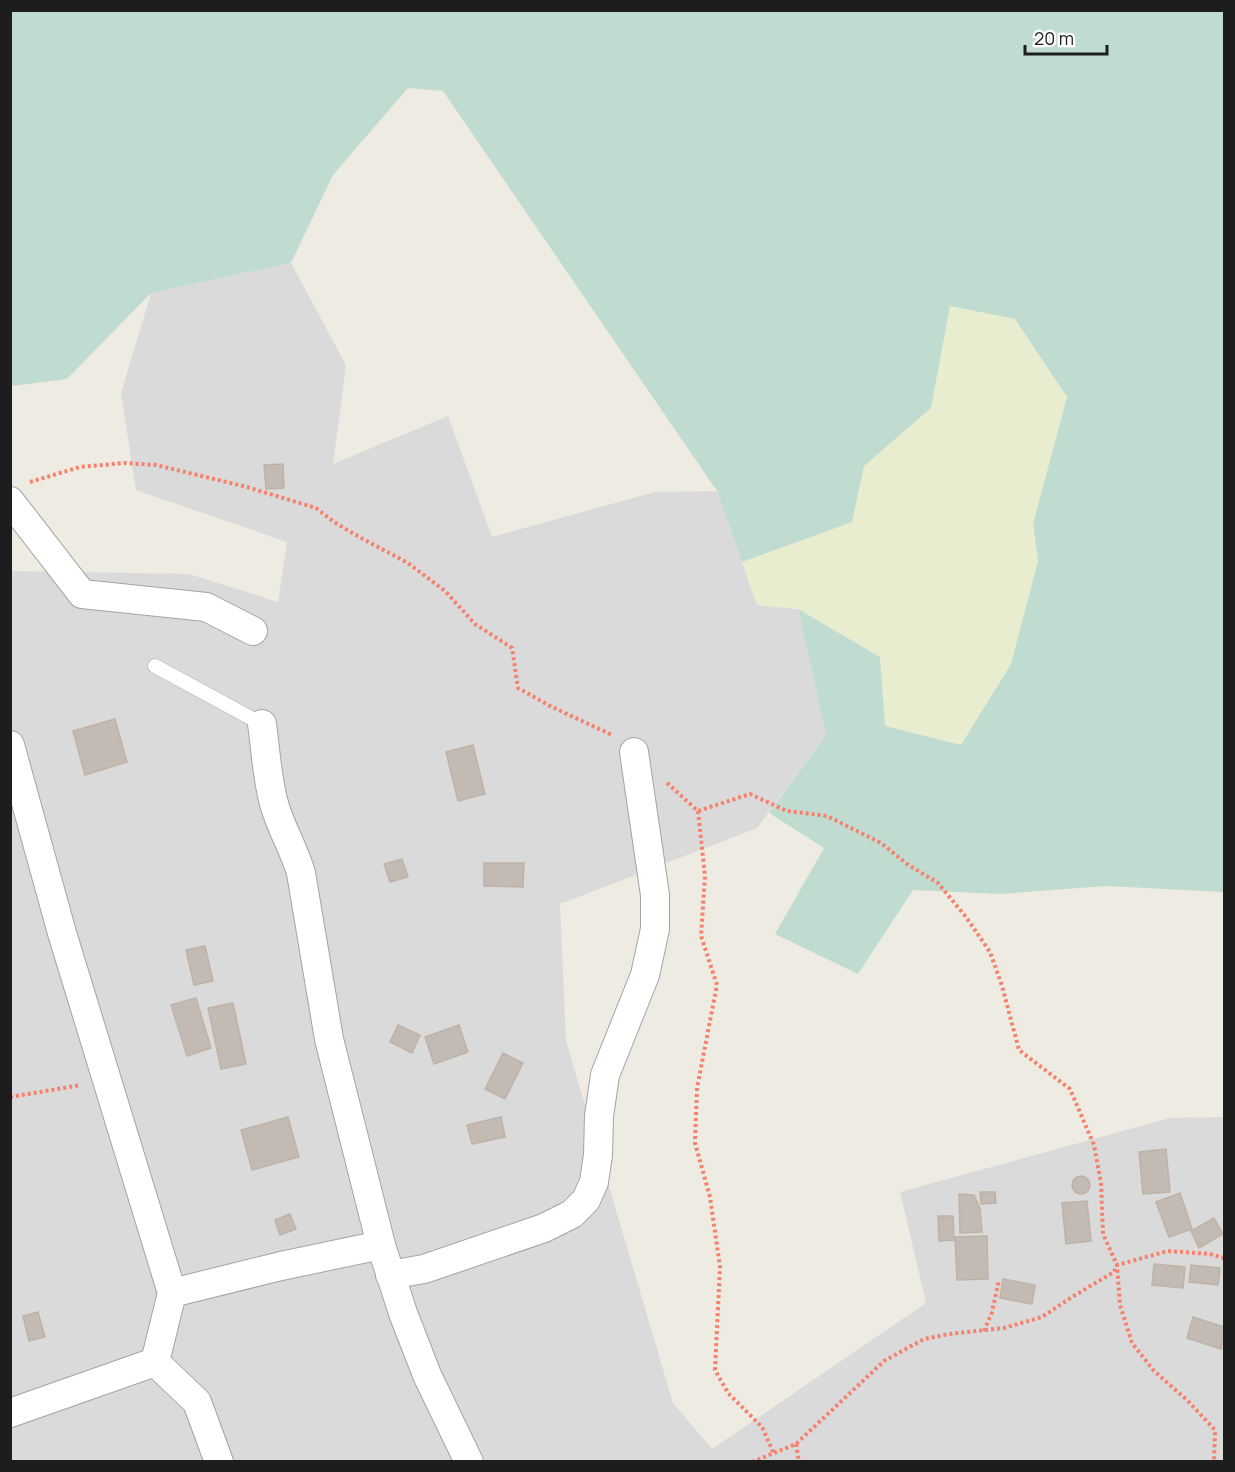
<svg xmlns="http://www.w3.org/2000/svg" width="1235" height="1472" viewBox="0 0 1235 1472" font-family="Manrope,sans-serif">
  <rect width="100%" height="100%" fill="#eeebe3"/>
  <path fill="#dbdada" d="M291,263L346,365L333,464L448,416L492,537L655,492L717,491L757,605L798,609L826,735L757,828L560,904L566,1041L673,1403L712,1449L926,1303L900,1192L1170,1118L1224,1117V1461L11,1462V571L189,574L278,602L287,542L136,490L121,393L151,293Z"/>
  <path fill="#e9edcf" d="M950,306L1015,319L1067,397L1033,524L1038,561L1011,664L961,745L885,726L880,657L798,609L757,605L742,562L852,522L864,466L931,408Z"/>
  <path fill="#c0dcd0" d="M10,11H1224V892L1106,886L1000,894L913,890L858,974L775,934L824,848L769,813L826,735L798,609L880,657L885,726L961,745L1011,664L1038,561L1033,524L1067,397L1015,319L950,306L931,408L864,466L852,522L742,562L717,491L443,91L408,88L333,175L291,263L151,293L67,379L11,386Z"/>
  <path fill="#c3bab3" stroke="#bfb2a6" stroke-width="1.5" d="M283,464L284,488L266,489L264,465Z
    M115,719L127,762L85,775L73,731Z
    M473,745L485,794L458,801L446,752Z
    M402,859L408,877L390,882L384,864Z
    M484,863H524L523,887L484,886Z
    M205,946L213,981L194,985L186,950Z
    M196,998L211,1048L187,1056L171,1005Z
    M233,1003L246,1064L221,1069L208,1008Z
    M398,1025L420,1035L412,1053L390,1042Z
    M459,1025L468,1052L434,1064L425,1037Z
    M503,1053L523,1063L505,1099L485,1089Z
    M288,1117L299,1157L252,1170L241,1130Z
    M501,1117L505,1137L472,1144L467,1125Z
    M1166,1149L1170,1192L1143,1194L1139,1152Z
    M1072 1185a9 9 0 1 1 18 0a9 9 0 1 1-18 0Z
    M980,1192H995L996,1203L981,1204Z
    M1180,1193L1192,1229L1169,1237L1156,1202Z
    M959,1194L974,1195L980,1209L982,1232L960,1233Z
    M1087,1201L1091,1241L1066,1244L1062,1203Z
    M290,1214L296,1229L280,1235L275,1220Z
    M938,1216H953L954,1240L939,1241Z
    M1214,1218L1223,1234L1199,1248L1191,1231Z
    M987,1236L988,1279L957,1280L955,1237Z
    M1154,1264L1185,1267L1183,1288L1152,1285Z
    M1191,1265L1220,1268L1218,1285L1189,1282Z
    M1003,1279L1035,1285L1032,1304L1000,1298Z
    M38,1312L45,1337L29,1341L23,1316Z
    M1193,1317L1224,1327V1338L1221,1349L1187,1338Z"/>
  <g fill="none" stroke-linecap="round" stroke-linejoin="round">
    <g stroke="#a4a4a4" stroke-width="15">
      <path id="service" d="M155,666L262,724"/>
    </g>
    <g stroke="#a4a4a4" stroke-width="30">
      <path id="minor" d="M10,501L82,594L206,607L253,631
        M262,724C266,752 267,781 275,807C282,830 294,849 301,873L329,1039L381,1245L403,1313L427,1375L469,1462
        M10,745L62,933L172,1293L155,1362L197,1402L219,1462
        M390,1275L424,1269L544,1228L572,1214L586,1200L594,1182L598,1155L599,1116L605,1075L645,975L655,929V895L634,752
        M172,1293L281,1266L381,1245
        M10,1413L155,1362"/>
    </g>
    <path stroke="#f6816c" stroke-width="4" stroke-dasharray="3 3" stroke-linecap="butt" d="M30,482L80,467L124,463L156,465L247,487L316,508L334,522L361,538L408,563L445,591L475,624L512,648L518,688L550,706L612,735
      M667,783L698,811L750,794L787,811L827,816L881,843L907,864L938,883L966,917L990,952L1002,986L1019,1050L1070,1089L1094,1145L1101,1183L1103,1234L1117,1265L1120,1305L1132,1343L1154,1371L1187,1400L1215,1430L1214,1462
      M698,811L705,876L701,936L717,985L697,1088L695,1143L710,1197L720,1267L715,1370L728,1393L762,1427L774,1454
      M10,1097L81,1085
      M984,1331L992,1312L999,1280
      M796,1444L799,1462
      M752,1462L796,1444L884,1361L924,1339L949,1334L1004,1328L1042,1317L1072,1297L1114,1272L1117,1265L1168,1251L1210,1254L1224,1258"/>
    <use href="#service" stroke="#fff" stroke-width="14"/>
    <use href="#minor" stroke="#fff" stroke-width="28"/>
  </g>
  <rect width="1235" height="1472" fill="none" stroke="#1d1d1d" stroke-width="24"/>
  <path d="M1025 45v9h82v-9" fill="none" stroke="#1d1d1d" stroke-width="3"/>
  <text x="1034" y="45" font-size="18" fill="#1d1d1d" stroke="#ffffff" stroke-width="4.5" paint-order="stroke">20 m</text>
</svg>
